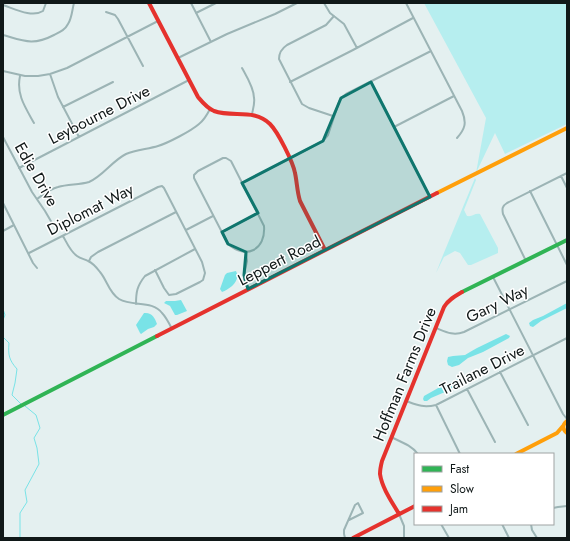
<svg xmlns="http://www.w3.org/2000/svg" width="570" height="541" viewBox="0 0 570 541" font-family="Jost,sans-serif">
  <rect width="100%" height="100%" fill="#e4f0f0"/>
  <path fill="#b6eeef" d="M424,3H567V124L505,154L495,133L476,173L486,118Z
    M475,178L476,180L464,210L467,216C473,217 474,213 480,214L498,248V253L471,265H468L460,253L455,251L444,257L436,273L443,255Z"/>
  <path fill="#79e3e7" d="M236,271C241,281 230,289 222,292L220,289L225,275L227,273Z
    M181,300L187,311L177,315H175L170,306L164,303L166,301H175Z
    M567,303V308L541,321L533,327L530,326L529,323L533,320L543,316Z
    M144,313C152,312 155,318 157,324L154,327L148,329L141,334L140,333L136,325Z
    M506,334L510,336L509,338L483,352L468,358L459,365L452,367L448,365L447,361L448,357L453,356L465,355L470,352L477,348Z
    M458,379H460L462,381V385L460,386L452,388L445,392L431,398L427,401H424L423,399L424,396L440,387Z"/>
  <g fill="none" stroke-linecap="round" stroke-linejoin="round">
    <path stroke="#79e3e7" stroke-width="1" d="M3,309L5,315L3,320
      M3,334V337L9,343C8,355 9,360 17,369L15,383L12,395L21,404
      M20,538V513L27,502L25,490L39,464L37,448L34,438L40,428L36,415L25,406"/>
    <path stroke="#9cb4b5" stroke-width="2" d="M191,3L211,42
      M324,3L330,13L344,24L357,48
      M406,3L462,111C467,123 465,129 457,138
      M3,5C15,9 32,18 43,11L46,3
      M106,12L115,15L118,19L143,66
      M196,13L216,3
      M3,35C24,41 33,46 54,35C60,32 65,30 68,24C72,18 72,10 74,3
      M178,58L227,34L275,14L297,3
      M242,68C247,77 254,88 254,98C255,103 253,109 252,114
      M3,71L25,76H38L50,74L67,68L158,21
      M50,74L58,97L79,137
      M20,76C16,94 25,107 34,123
      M290,82L353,50L413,18
      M371,82L430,197
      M63,107L113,82
      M333,116L309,108L302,104L279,59C279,53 281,49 287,45L326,25L334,16
      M394,127L454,96
      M3,137L32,192L45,211L52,223
      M223,158H226L231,161L264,226C266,250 246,260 228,244L194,178V175L198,171Z
      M19,168L189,80
      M561,176L567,188
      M242,183L323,141L328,135L339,102L341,98L346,94L431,51
      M530,191L567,265
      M37,199C44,194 50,189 58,187C68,184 79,185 89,182C103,176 112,161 126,154C136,150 148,149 158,146C168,143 191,131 199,124C204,120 207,115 210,109
      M3,203L33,263L37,268
      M186,230L213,216
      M3,231L14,225
      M222,232L258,213
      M63,236C67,243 70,251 77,256C81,259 85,259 88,261C93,263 97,268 100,272C107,280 109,293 119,299C133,307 152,300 162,313C166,317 169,323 172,329
      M246,252L247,261L244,275V281L248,289
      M29,253L158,187L162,186L164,188L202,262L205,273L203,280L200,282L176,294L169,295L164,288L155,270
      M89,261L91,257L98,252L176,212
      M526,261L503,214C502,209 502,206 507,203L567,173
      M493,277L563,414L567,419
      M136,304C136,292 137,286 145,276L195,249
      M436,328C446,332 453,336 464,332L567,281
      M500,372L528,425
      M467,389L495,442
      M406,401C417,405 423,408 436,405L567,338
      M436,405L460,454
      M391,437C401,442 411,445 418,454
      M553,508L558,507L567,506
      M399,514L404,526V538
      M441,524L449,538
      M502,524L509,538
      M531,524L532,530L537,538
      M345,538L344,534V530L355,505L358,503L363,513L349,520
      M563,538H565"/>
    <path stroke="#30b455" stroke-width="4" d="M462,292L567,240
      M3,415L157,336"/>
    <path stroke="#ff9f0a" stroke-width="4" d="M437,193L567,128
      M567,421C562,425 562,429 567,433
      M516,454L557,433L563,426"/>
    <path stroke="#e5322d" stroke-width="4" d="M149,3L198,97C203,103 207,108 214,111C233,118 254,108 270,124C278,132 293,162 295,173C297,182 297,191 300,201L325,250
      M157,336L437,193
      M399,514C392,502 382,488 380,474C380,469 381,465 382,461L444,307C448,300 455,296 462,292
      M353,538L415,506"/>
  </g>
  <path fill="#0f766e" fill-opacity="0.2" stroke="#0f766e" stroke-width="3" stroke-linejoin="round" d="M371,82L430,197L248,289L244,275L246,252L228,244L222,232L258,213L242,183L323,141L341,98Z"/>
  <g text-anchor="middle" stroke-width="3" stroke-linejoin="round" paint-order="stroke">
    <g font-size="16" fill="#101818" stroke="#fff">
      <text transform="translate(99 114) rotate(-27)" y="6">Leybourne Drive</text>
      <text transform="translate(37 174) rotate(60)" y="6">Edie Drive</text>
      <text transform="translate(90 209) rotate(-27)" y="6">Diplomat Way</text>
      <text transform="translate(279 260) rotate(-27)" y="6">Leppert Road</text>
      <text transform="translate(497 303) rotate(-26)" y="6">Gary Way</text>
      <text transform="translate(482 369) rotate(-27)" y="6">Trailane Drive</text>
      <text transform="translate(404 374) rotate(-68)" y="6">Hoffman Farms Drive</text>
    </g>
  </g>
  <rect width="570" height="541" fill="none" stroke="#101818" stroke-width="8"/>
  <rect x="414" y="453" width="140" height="72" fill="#ffffff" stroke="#9fa3a3"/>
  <rect x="422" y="466" width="20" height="6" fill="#30b455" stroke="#9fa3a3"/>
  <text x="450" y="473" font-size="12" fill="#101818">Fast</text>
  <rect x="422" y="486" width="20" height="6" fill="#ff9f0a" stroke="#9fa3a3"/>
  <text x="450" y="493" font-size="12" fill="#101818">Slow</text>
  <rect x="422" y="506" width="20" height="6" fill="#e5322d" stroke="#9fa3a3"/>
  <text x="450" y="513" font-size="12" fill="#101818">Jam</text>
</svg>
